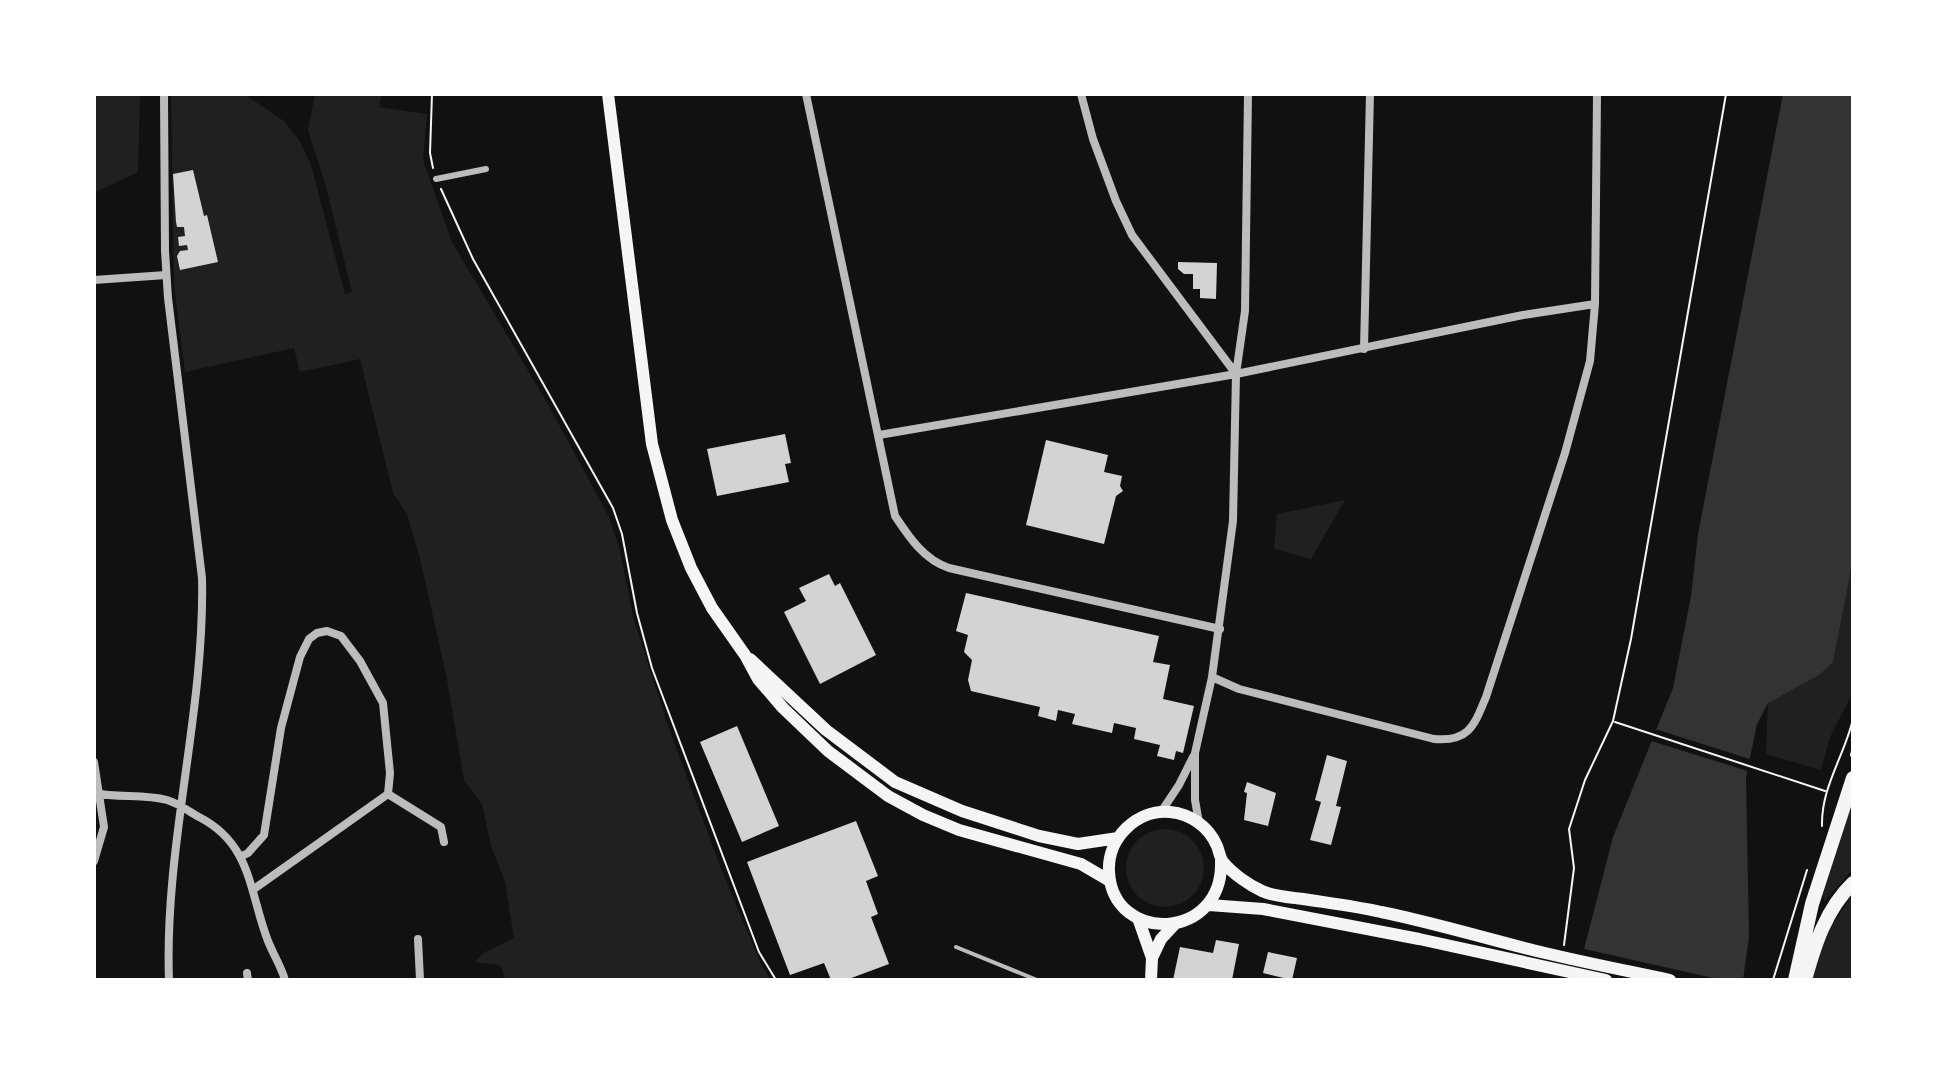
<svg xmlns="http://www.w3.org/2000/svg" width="1947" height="1074" viewBox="0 0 1947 1074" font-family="Barlow,sans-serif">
  <rect width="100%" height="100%" fill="#111"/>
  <path fill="#202020" d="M94,94H140L138,172L94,193Z
    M171,94H244L284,121L299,140L311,165L345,294L352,292L326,187L308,130L315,94H382L379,107L427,114L423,160L452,242L549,406L609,517L619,547L634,620L667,723L720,866L761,964L771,980H506L500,965L474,962L485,952L514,938L505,882L491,846L482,804L464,780L446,674L420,559L407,514L393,493L360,359L300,372L294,348L185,372L174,285Z
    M1345,500L1311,559L1274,549L1277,514Z
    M1853,560V692L1830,737L1821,770L1766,754L1768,703L1833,662Z
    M1853,797V869L1824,902L1823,895Z
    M1126 868a39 39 0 1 1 78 0a39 39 0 1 1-78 0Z
    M1853,894V978L1851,980H1811L1830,928Z"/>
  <path fill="#333" d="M1783,94H1853V560L1833,662L1819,675L1768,703L1757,724L1746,777L1749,937L1743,980H1576L1613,837L1673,688L1691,596L1698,534Z"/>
  <path fill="#111" d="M1652,728L1753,760L1751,772L1648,740Z
    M1580,948L1722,980H1572Z"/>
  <path fill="#d3d3d3" d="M193,170L204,216L207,215L218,262L180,270L177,256L180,251L188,250L187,245L179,246L178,237L185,236L184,227H177L176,222L173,174Z
    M1178,262L1217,263L1216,299L1200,298V289H1193V274H1184L1178,269Z
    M785,434L791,463L785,464L789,482L717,496L707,449Z
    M1046,440L1108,455L1104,472L1122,476L1120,486L1123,491L1116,496L1104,544L1026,525Z
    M829,574L835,586L840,583L876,655L820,684L784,612L806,601L799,588Z
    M966,593L1159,636L1153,662L1170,665L1163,699L1194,706L1183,753L1176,751L1174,760L1157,756L1160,745L1134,739L1136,728L1114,723L1112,733L1072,724L1075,714L1058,710L1056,721L1038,716L1040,707L971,691L968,680L972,660L964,652L968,635L956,631Z
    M737,726L779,826L742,842L700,742Z
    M1327,755L1347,761L1336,806L1341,807L1331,845L1310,840L1321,802L1315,800Z
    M1247,782L1276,793L1268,826L1244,820L1247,793L1244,792Z
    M856,821L878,876L866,881L878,914L871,917L889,964L846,980H831L824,963L790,975L747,862Z
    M1216,940L1239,944L1232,980H1173L1180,947L1213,953Z
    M1268,952L1297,958L1292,980L1263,973Z"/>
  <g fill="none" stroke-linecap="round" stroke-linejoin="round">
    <path stroke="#f5f5f5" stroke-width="2" d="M432,94L430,153L433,168
      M441,189L473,259L613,508L622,534L637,613L652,668L759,952L776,980
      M1615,722L1825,791
      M1853,746L1851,755L1853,759
      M1822,826C1821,787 1844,757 1853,719
      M1564,945L1574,868L1569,829L1585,780L1613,721L1631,639L1726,94
      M1773,980L1807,870"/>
    <path stroke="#bcbcbc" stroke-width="4" d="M956,947L1037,980"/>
    <path stroke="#bcbcbc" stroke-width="6" d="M436,179L486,169"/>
    <path stroke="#bcbcbc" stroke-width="8" d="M164,94L165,251L168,298L202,578C205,713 164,845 169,980
      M806,94L895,516C909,537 924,560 949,568L1220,629
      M1081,94L1093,139L1116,201L1132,235L1236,374
      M94,280L166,275
      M1364,349L1370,94
      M879,435L1236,374L1523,315L1595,304
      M1212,677L1239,689L1434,739C1469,742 1474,726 1486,697L1565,453L1590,361L1595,304L1597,94
      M94,762L104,827L94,861
      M94,793C118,798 144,794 167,800C180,804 188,811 199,817C252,844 249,892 268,941C273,954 281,966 285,980
      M388,794L441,827L444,842
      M1161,812L1179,785L1193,757
      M1199,823L1195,800V753L1212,677L1233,521L1236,374L1245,311L1248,94
      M240,857L248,853L264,835L281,728L300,657L309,639L317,633L327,631L341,636L360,661L383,703L390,773L388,794L254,889
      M418,939L420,980
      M247,973L248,980"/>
    <path stroke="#f5f5f5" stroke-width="12" d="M608,94L652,444L672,520L691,568L712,608L745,655L758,679L783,708L828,751L888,796L923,815L959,830L1081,864L1110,881
      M750,659L826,730L895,782L962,811L1039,836L1078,844L1118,838
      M1221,861C1224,941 1113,945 1109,872C1107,838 1137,809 1170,812C1191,814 1209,827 1217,846C1219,851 1220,858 1223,862C1233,874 1249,885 1262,891C1275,897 1290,897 1303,899C1329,903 1355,906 1381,912C1436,923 1490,940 1545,953C1587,963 1628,971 1670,980
      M1209,905L1263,909L1419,939L1606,980
      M1138,918L1152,958L1151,980
      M1152,958L1161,939L1175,924"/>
    <path stroke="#f5f5f5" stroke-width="14" d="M1795,980L1812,904L1853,778
      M1805,980C1815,944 1826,909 1853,883"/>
  </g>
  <rect width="1947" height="1074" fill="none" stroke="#ffffff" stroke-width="192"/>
</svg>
